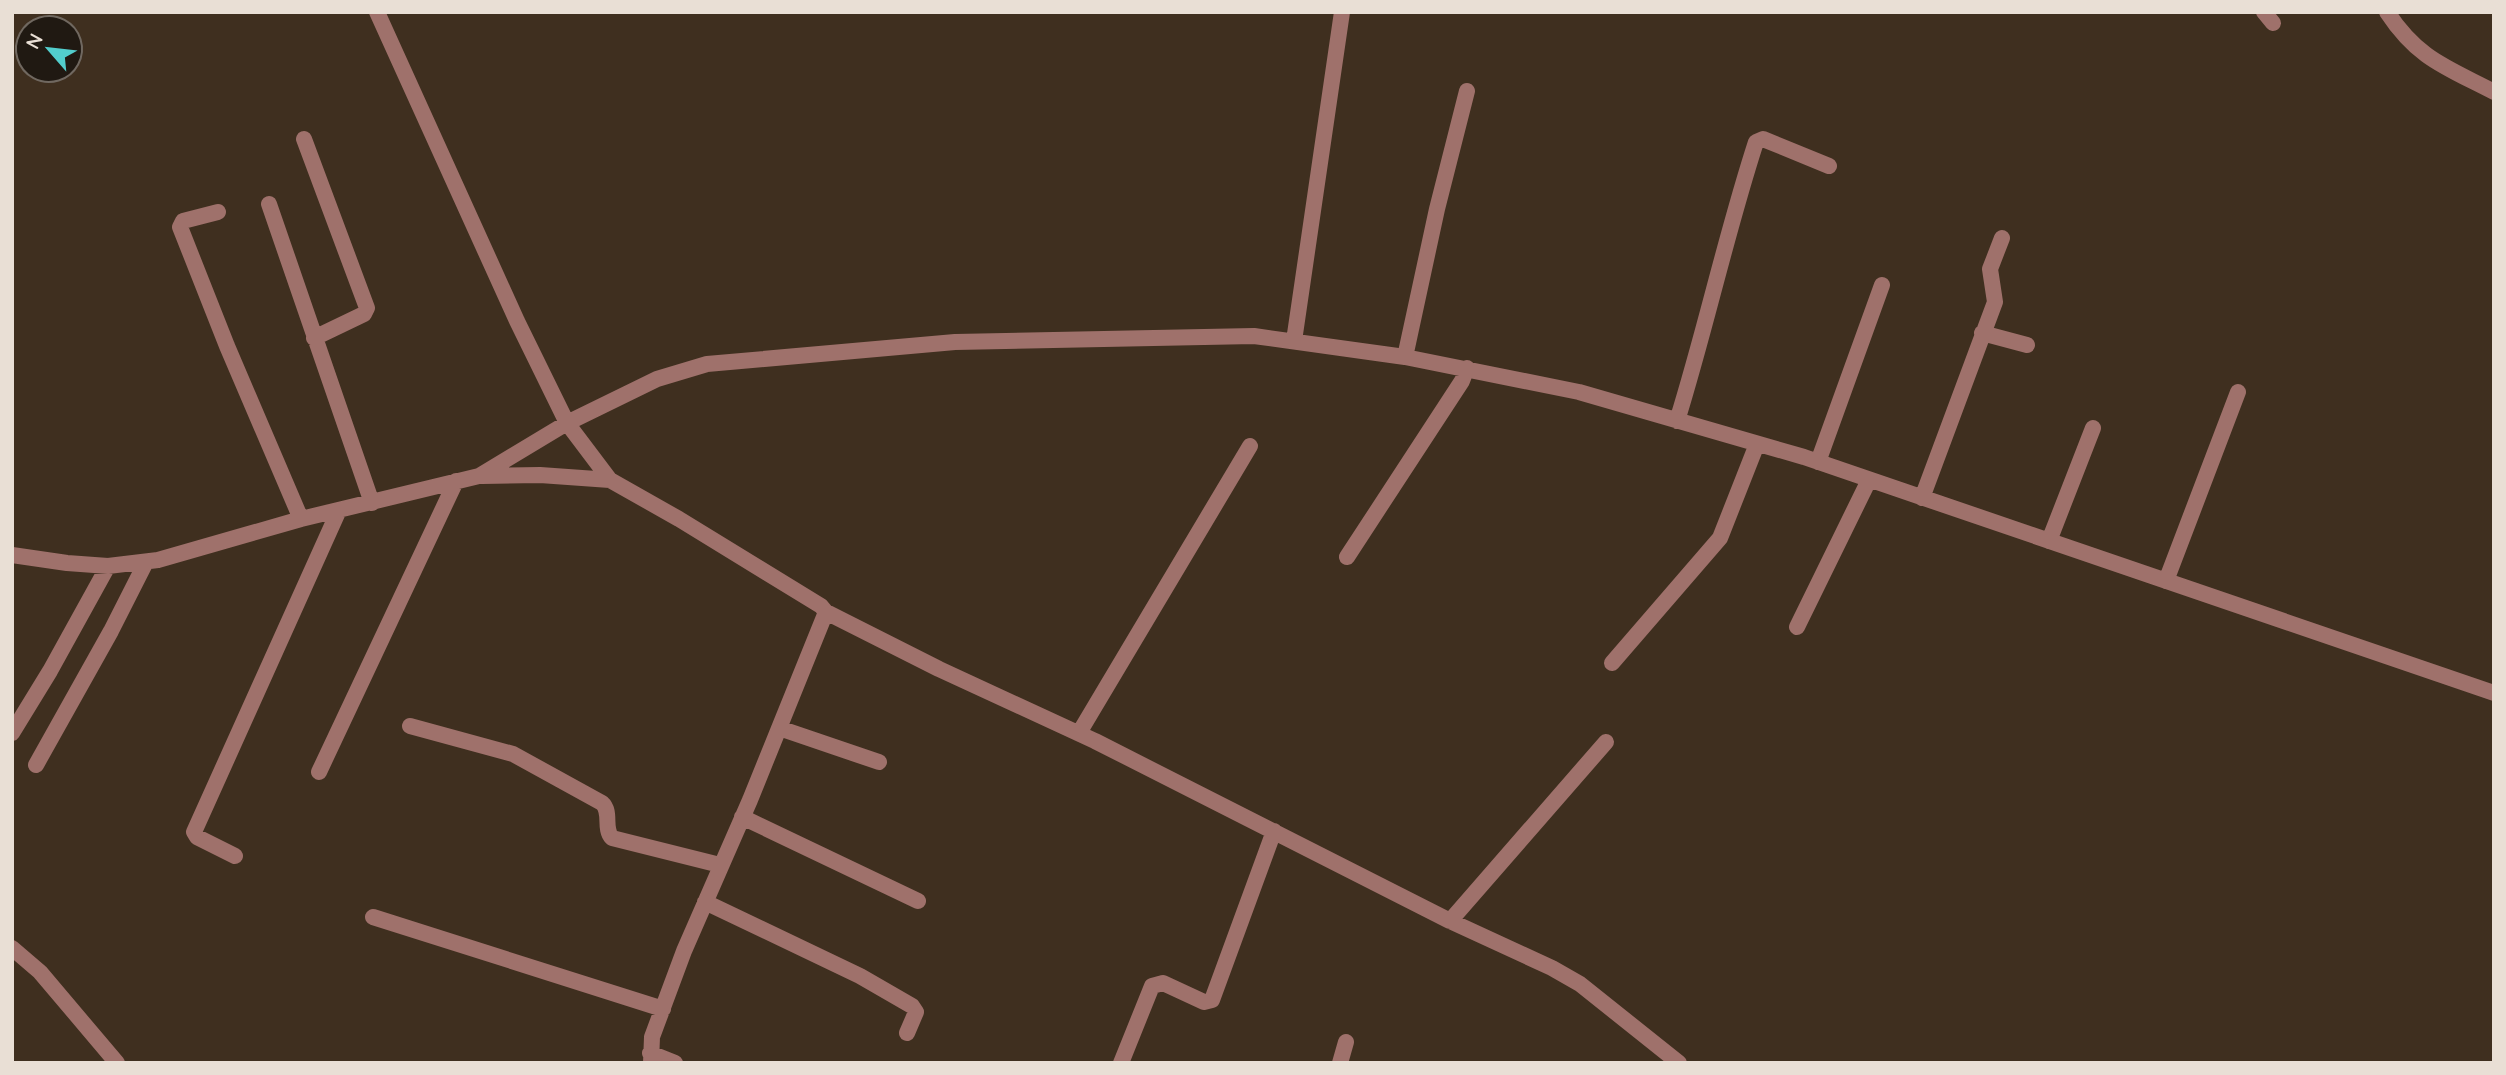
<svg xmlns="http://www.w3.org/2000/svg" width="2506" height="1075" viewBox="0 0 2506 1075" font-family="Quicksand,sans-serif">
  <rect width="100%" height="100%" fill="#3f2f1f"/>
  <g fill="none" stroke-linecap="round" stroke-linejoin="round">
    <path stroke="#9f716b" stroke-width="16" d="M377,12L517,321L567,423L610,480L679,519L821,606L826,612L750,800L684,951L652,1037L651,1063
      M2264,12L2273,23
      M2387,12C2418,59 2446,67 2494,92
      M304,139L367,308L364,314L314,338
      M269,204L372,503
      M218,212L183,221L180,227L227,346L301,519
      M1982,333L2027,345
      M1294,341L1342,12
      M1405,357L1437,209L1467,91
      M1677,421C1706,328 1726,234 1756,142L1763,139L1829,166
      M1818,462L1882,285
      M482,476L540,475L610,480
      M1922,498L1995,302L1990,269L2002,238
      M2049,541L2093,428
      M12,555L67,563L108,566L158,560L301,519L479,476L567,423L657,379L707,364L955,342L1254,336L1405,357L1579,392L1804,457L2494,693
      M1347,557L1462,381L1467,368
      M2166,581L2238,392
      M826,612L939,669L1095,741L1450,921L1552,968L1580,984L1679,1063
      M1797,627L1869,480
      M1612,663L1720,538L1757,444
      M410,726L513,754L602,803C612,812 603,828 612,838L720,865
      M779,728L879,762
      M12,733L50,671L108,566
      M1079,733L1250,446
      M36,765L111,631L146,562
      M319,772L456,481
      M742,817L918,901
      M235,856L197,837L194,832L339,510
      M705,902L860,976L912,1006L916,1012L907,1033
      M373,917L663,1009
      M1450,921L1606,742
      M12,948L40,972L117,1063
      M650,1053L675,1063
      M1121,1063L1152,986L1163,983L1204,1002L1212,1000L1274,831
      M1340,1063L1346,1042"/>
  </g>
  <rect width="2506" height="1075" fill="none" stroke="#e9dfd5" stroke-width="28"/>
  <g transform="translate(49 49) rotate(298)"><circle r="33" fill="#201912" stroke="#706860" stroke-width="2"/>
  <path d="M0-5L12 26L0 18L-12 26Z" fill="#52cdcc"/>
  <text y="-10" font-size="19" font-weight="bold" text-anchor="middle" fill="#e9dfd5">N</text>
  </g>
</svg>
